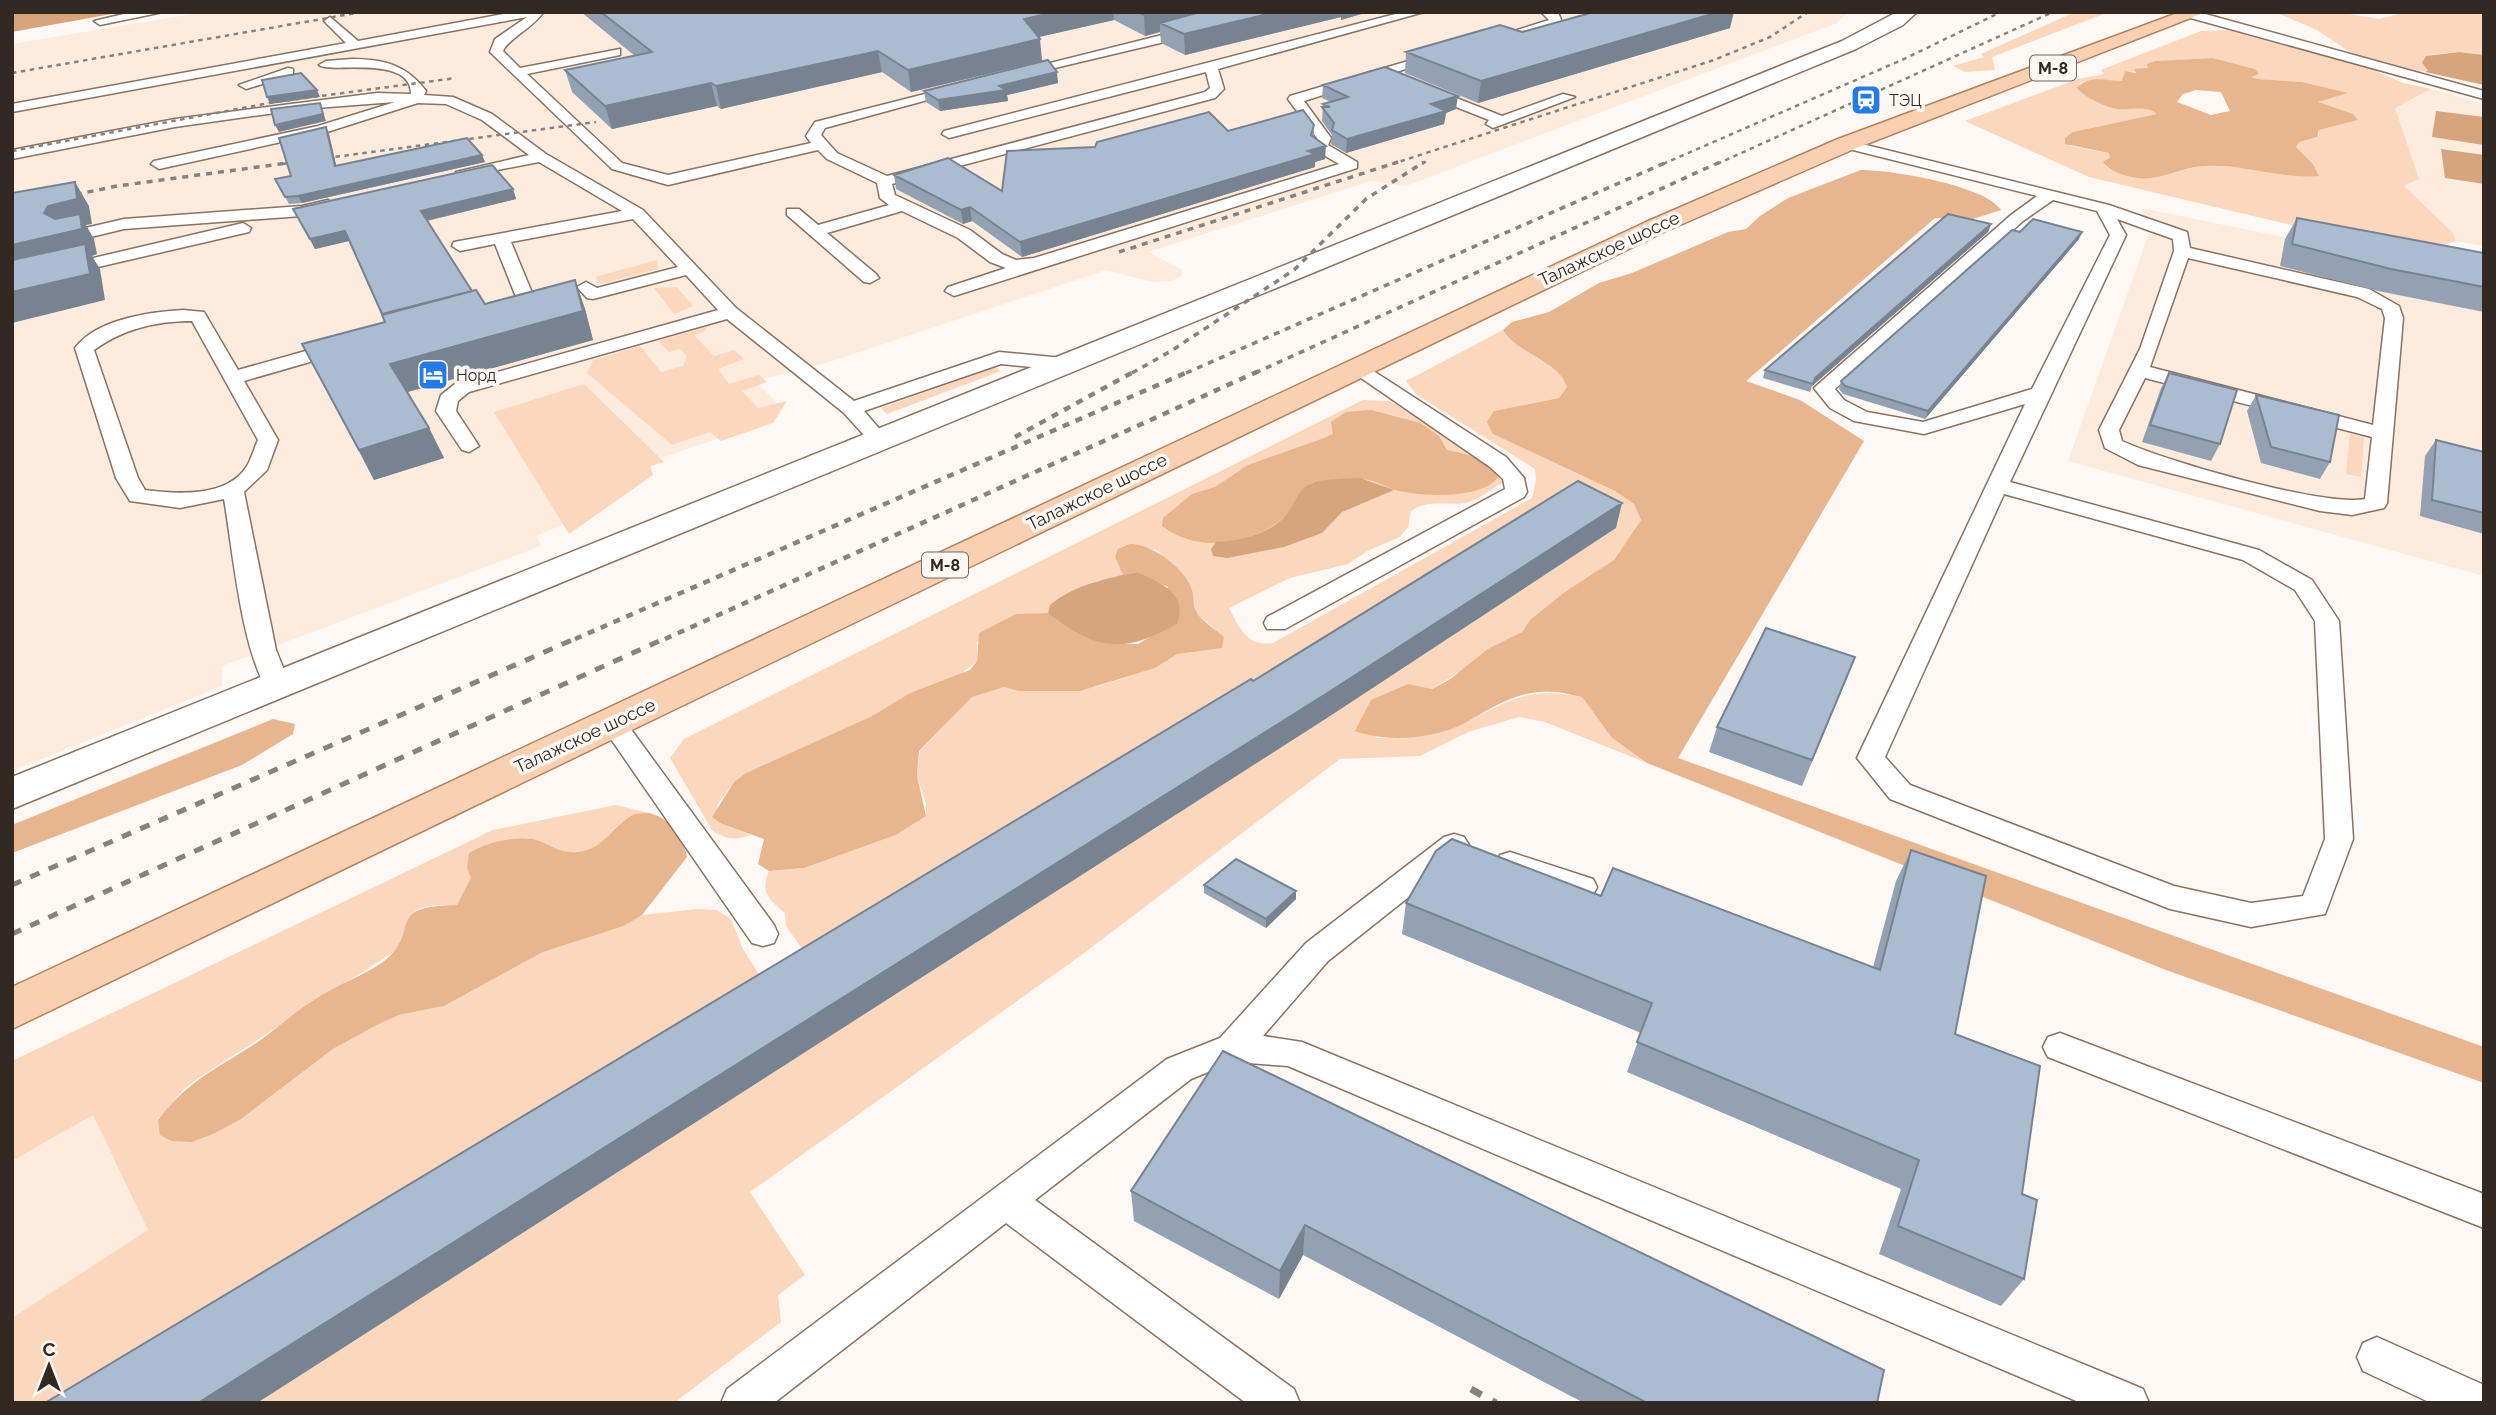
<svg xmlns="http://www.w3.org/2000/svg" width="2496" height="1415" viewBox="0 0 2496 1415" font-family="Raleway,sans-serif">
  <rect width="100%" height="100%" fill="#fdf8f4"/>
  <path fill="#fdebdd" d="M205,12H1849L1837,23L1406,186L1371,181L1148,252L1182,270V275L1172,281L1153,282L1106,270L829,362L755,381L776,402L771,420L644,464L580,517L536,536L541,546L222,666V686L12,771V44Z
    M2431,89L2484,104V246L2456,241L2451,232L2404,186L2419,179L2395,108Z
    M2146,209L2479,277L2484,274V576L2068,461L2149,233L2133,226Z
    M93,1115L149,1230L12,1318V1161Z"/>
  <path fill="#fad7bd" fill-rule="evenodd" d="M2075,12H2109L1992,57L1995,70L1965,72L1953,66L1984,57L1981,54Z
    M2275,12H2337L2379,19L2407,12H2484V55L2458,52L2429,55L2422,63L2429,70L2418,72L2353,54L2317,30Z
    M2228,30L2369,68L2403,83L2431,89L2395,108L2419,179L2404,186L2452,232L2456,241L2413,254L2089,177L1965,121L2078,79L2104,74L2101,70L2201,31ZM2213,58L2255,69L2259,74L2251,77L2257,79L2302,82L2346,93L2320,99L2319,105L2358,120L2319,130V135L2299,142L2296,147L2313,164L2318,175H2286L2260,169L2207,165L2142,178L2108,168L2105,166L2111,156L2109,153L2070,146L2065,138L2074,132L2157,114C2136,95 2098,121 2079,84L2086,81H2123L2125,71C2137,73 2147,71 2155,61Z
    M657,260L658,269L601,284L595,277Z
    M677,287L693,306L674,314L654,288Z
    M707,327L705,331L694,335L714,356L734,350L744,359L718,369L729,384L759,375L767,382L742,391L758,408L787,401L773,423L721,441L710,432L672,445L587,373L593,360L640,346L661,372L683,366L687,356L680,349L669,352L658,341Z
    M1503,330C1517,354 1558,360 1567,387L1559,398L1494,411L1493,434L1615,491L1634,504L1641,520L1614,560L1530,620L1522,632L1432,689L1408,684L1375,738C1405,737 1437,735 1465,722C1512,700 1527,686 1582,697L1612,738L1647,763L1545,722L1519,717L1468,732L1420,756L1340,759L1080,956L750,1192L805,1275L778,1295L781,1322L674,1403H12V1318L148,1230L93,1115L12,1161V1061L493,830L616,805L653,814C605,814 618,846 579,852C560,855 549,842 532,839C512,835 486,843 469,853L467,868L472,878L457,905C411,905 411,907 398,949L200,1077L184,1089L158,1119L192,1142L241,1119L333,1049L377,1025L399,1015L444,1006L543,952L624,926L642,915L698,909L717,910L731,919L743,949L773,997L817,970L786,926L785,913C768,899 760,892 769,871L804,868L896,835L926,816V803L917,776L920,751L971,697L1004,687L1050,691L1095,687L1155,668L1177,653L1222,648L1215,629L1196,613L1191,587L1156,549L1115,557L1123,575L1096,581L1050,605L1048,613C1009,615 1007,618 977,642V661L957,677L910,693L872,716L746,773L734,782L717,805L722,824L751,835C736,841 724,839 712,830L670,758L684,739L1363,400L1390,401L1503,464L1504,482C1492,488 1477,501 1465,503C1445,506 1429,499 1411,511L1408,527L1400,537L1369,550L1348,564L1290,578L1229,608C1240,629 1247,647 1273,643L1532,498L1536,480L1535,469L1417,395L1406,381Z
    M995,367L1001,371L887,414L881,408Z
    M584,384L664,462L650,466L653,475L569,534L494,412Z
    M2350,434L2364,437L2361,477L2346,474Z"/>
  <path fill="#e7b58e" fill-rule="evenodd" d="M2213,58L2255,69L2259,74L2251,77L2257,79L2302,82L2348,93L2318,102L2353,114L2358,120L2319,130L2317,137L2299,142L2296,147L2313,164L2319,176C2280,179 2244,164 2205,166C2181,167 2161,181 2137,178C2125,176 2110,172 2103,162L2110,158L2109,153L2065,144V138L2073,132L2157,114C2147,105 2131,110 2118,109C2104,107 2086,98 2077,88C2089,74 2106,81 2122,81L2125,71L2136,73L2134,69L2148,68L2147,64L2155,61ZM2196,90L2221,92L2230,111L2211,115L2177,102L2183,94Z
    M1861,170C1890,170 1985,185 2001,210L1973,219L1935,218L1746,381L1800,400L1864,441L1678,758L2484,1047V1083L2166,970L1647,763L1612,738L1582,697C1568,694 1553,690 1539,692C1512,694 1488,710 1465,723C1433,739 1388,743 1355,731L1371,700L1408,684L1432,689L1449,680L1488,649L1522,632L1530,620L1565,592L1614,560L1641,520L1634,504L1615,491L1493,434L1487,422L1494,411L1559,398L1567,387C1558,360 1517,354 1503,330L1512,322L1549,312L1599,283L1632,273L1728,232L1746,229L1760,216L1788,198Z
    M1371,410L1420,423L1439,436L1447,450C1465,454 1490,458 1498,477C1483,500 1416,497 1392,489C1382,485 1372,479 1361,479C1345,478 1327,481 1311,483C1300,494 1294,507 1284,517C1251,546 1197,553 1162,526L1163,518L1192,494L1215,487L1248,465L1324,438L1333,434L1331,422L1346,412Z
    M1130,544C1152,544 1185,568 1192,590C1194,597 1193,605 1196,611C1200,620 1216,630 1224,637L1222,648L1177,654L1155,668L1080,691H1019L1004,687L972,697L919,751L917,776L926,816L896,835L804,868L769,871L758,864L764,839L722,824L712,817L734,782L746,773L872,716L910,693L970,670L977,661L979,633L1016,614L1048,613L1104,643L1138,644L1150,637L1168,587L1137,572L1123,575L1115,557L1118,549Z
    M273,719L295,724L293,734L242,765L12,853V825Z
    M635,814C640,814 648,812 652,814C670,818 685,841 687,857L642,915L624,926L543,952L444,1006L399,1015L377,1025L333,1049L241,1119L215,1133L192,1142L172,1141L160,1135L158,1120C191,1077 220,1068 262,1039C282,1024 300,1008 322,995C342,983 364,975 383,962C423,932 381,906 457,905L471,878L467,868L469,853C486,843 511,836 532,839C549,842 557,854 578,852C607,848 611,825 635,814Z"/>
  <path fill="#d6a57e" d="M12,12H123L12,32Z
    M2459,52L2484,55V85L2425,72L2428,70L2422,63L2426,56Z
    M2436,111L2484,117V145L2432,137Z
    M2441,149L2484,155V184L2445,178Z
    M1360,478L1394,490L1342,512L1322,533L1284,547L1227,558L1213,556L1211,549L1216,542C1241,541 1270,534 1287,514C1295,504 1298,489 1310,484C1324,478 1345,479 1360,478Z
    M1137,572C1160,582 1189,594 1177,624C1124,654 1097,651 1048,613L1050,605C1074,585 1107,578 1137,572Z"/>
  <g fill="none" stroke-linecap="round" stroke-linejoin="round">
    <g stroke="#887263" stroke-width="3">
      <path id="service" d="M132,12H163L100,25L94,21Z
        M514,12L542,14C532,28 507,40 503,51L520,68L620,49V55L527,74L622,163L668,175L811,143L806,136L815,122L964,84V90L825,128L821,135L837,153L887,176L1205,92L1210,88L1206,72L949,138L942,134L944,131L1403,12H1424L1218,69L1224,89L1215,98L892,184L895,195L970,230L1002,254L1016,260L1034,258L1339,164L1315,150L1313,147L1317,138L1288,99L1290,96L1435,53L1447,56L1304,101L1331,138L1328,145L1357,162V168L954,296L945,291L948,287L1006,268L990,262L958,238L902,211L827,233L876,274L879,278L870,283L864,282L787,215V209H799L818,225L889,205L880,198L877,183L827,159L818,150L668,185L612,169L490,52L495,39L527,17L12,112V104L346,43L324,21L330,17L358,41Z
        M1541,12H1558L1562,22L1522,37H1514V31L1549,20Z
        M2186,12H2198L2484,91V99L2187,17Z
        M1194,27L1200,31L1198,34L1017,77L1010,73Z
        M352,59C383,59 407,65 426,91L424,95L453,97L492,114L546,154L643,210L736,308L854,401L999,352L1063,358L1073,364L1063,370L1001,364L864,411L889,440L879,446L872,444L844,413L727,319L469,392L458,401L456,411L479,446L469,452L462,450L436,411L441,395L455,384L718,310L686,275L593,299L587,298L577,287L586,282L597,288L678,267L633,219L511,242L535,300C527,308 502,314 491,311L488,307L491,303L516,297L495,244L460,251L452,246L454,242L622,211L539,162L456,178V172L529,155L482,120L446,104L418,103L327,132L159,169L151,164L154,161L318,126L395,102L303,109L175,127L12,159V150L175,119L377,93L411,94C411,54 331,74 319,65L326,61Z
        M288,68L293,69V75L246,89L239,85Z
        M1426,86L1502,116L1563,94L1575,97L1493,128L1486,124L1489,120L1421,93L1419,90Z
        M1846,140L2109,205L2187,232L2190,248L2369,289L2399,306L2403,318L2387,503L2384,508L2352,515L2320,511L2138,465L2105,448L2099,430L2140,349L2174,251L2173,239L2117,219L2126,235L2010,482L2259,550L2312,580L2339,621L2353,839L2325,914L2251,927L2170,909L1890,799L1857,758L2025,404L1924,434L1854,421L1830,408L1814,388L2011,215L2037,196L1841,147V141ZM2053,200L2097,211L2110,235L2032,389L1923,422L1867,412L1844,400L1835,389L2023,221ZM2188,258L2357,297L2382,309L2385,318L2373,425L2150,367ZM2145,378L2372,437L2365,499C2323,507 2165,461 2122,441L2119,430ZM2004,494L2243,560L2295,590L2315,621L2325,839L2303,896L2251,903L2174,886L1910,785L1885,757Z
        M328,200L336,205L334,208L302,216L124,229L70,242L62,237L64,233L124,219L302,206Z
        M243,223L251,228L249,232L12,287V277Z
        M183,310L204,312L238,370L341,341L350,347L348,351L244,381L278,440L267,470L244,492L276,650L290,685L286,691L277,694L268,691C241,648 233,551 224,499L180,508L130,501L116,478L75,348C97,319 149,312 183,310ZM192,321L258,440C254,448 252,458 247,466C227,498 177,494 145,490L138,478L94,350C123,329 156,321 192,321Z
        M1358,361L1506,457L1524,478L1527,492L1524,497L1285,629H1267L1264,623L1267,617L1505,489L1503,479L1490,467L1351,371L1348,367L1351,363Z
        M613,714L622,717L774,925L778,934L774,943L763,946L752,943L604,729L600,723L604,717Z
        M1454,834L1464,837L1469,845L1464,853L1328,961L1263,1036L1302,1042L2129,1383L2143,1389L2149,1403H2081L1288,1066L1233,1062L1191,1079L1035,1200L1294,1389L1300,1403H1246L1006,1223L774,1403H721L727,1389L1167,1059L1220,1038L1306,943L1444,837Z
        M1510,852L1593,879L1597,887L1593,895L1582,899L1500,871L1495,863L1500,855Z
        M2060,1033L2484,1194V1228L2048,1057L2043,1047L2048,1037Z
        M2377,1337L2484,1385V1403H2431L2363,1371L2357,1357L2363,1343Z"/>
    </g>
    <g stroke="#887263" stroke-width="3">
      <path id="minor" d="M1897,12H1917L1903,25L1856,49L12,809V777L1842,41Z"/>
    </g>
    <g stroke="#b1835e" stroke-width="3">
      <path id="primary" d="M2180,12H2206L1854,149L1664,232L12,1029V987L1646,222L1838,139Z"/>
    </g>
    <use href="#service" fill="#fff" fill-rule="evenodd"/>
    <use href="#minor" fill="#fff" fill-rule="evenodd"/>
    <use href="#primary" fill="#f9d1b2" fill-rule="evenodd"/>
    <path stroke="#89827c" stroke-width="2.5" stroke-dasharray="4.5 4.5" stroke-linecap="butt" d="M12,73L362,12
      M12,151L275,102L456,78
      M282,164L596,122
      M1392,164L1714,60L1770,37L1808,12
      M1422,164L1428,160
      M1663,164L1904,59L2001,12
      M1717,164L2053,12"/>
    <path stroke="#89827c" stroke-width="3.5" stroke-dasharray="6 6" stroke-linecap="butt" d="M64,197L117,186L295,162
      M1119,252L1398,162
      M1132,373L1171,351L1294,270L1366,199L1424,162
      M1186,373L1667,162
      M1255,373L1720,162"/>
    <path stroke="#89827c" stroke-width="4.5" stroke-dasharray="7 7" stroke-linecap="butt" d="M1015,437L1135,371
      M575,639L1190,371
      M665,639L1259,371"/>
    <path stroke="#89827c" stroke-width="5" stroke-dasharray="10 10" stroke-linecap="butt" d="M12,885L579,637
      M12,934L668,637"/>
    <path stroke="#89827c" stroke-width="7" stroke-dasharray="12 12" stroke-linecap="butt" d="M1471,1389L1496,1403"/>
  </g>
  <path fill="#93a1b3" d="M581,12H1368L1341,20V17L1185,55L1161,43L1160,32L1145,36L1114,20L1038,37L1042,61L911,92L882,72L721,109L717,106L612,129L572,92L565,70L635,56Z
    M1730,28L1478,103L1405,73L1406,52L1522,32Z
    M1058,83L1007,95L1008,101L940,111L926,102L924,91Z
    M1323,85L1456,109L1446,113L1444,124L1346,153L1331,144L1332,135L1322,121L1323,104L1331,102L1322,98Z
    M1314,125V137L1325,159L1315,162V167L1022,257L972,221L963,224L896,189L894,175L1002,191L1095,147L1228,131Z
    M329,134L336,166L482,155L485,162L302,203L289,204L275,179L291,176Z
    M513,189L516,199L427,221L472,291L485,304L575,280L585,309L593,340L407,392L429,428L444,458L374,480L302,344L385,322L349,241L315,249L293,209Z
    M2297,218L2484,253V312L2378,291L2280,266L2285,239Z
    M1991,224L1988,232L1812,386L1810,392L1763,378L1765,370Z
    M2020,232L2079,239L1925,419L1843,394L1839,389L1841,381Z
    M2169,373L2220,444L2211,461L2142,442L2161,388Z
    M2256,395L2330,462L2320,479L2261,463L2247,411Z
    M2436,440L2484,452V534L2420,516L2425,456Z
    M1855,657L1802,786L1709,752L1717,727Z
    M1911,850L1955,1034L2022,1194L2024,1279L2001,1306L1879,1254L1901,1189L1627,1072L1641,1033L1402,934L1406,903L1601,896L1873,967L1896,881Z
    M1204,885L1296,891V899L1266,928L1204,893Z
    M1223,1051L1877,1403H1584L1303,1255L1279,1299L1134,1221L1131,1191Z"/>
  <path fill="#788392" d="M1055,12H1113L1114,20L1026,40L1024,19Z
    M1156,12H1243L1160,23V32L1145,36L1144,15Z
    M1276,12H1368L1341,20V17L1185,55L1184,34Z
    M1719,12H1734L1730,28L1478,103L1481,81Z
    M1040,39L1042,61L911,92L908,70Z
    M878,51L882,72L721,109L716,86Z
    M1057,72L1058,83L1007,95L1008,101L940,111L938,100Z
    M711,83L717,106L612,129L605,106Z
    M317,90L320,97L270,104L267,97Z
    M1458,96L1456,109L1446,113L1444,124L1346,153L1347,139L1431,104Z
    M320,103L326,121L279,132L275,125Z
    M326,127L329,134L338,173L335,166Z
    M1326,146L1325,159L1315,162V167L1022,257L1020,242Z
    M482,155L485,162L302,203L298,196Z
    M75,182L89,206L92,224L86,225L94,239L97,254L92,256L100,269L105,300L12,323V245L44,213L48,206Z
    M513,189L516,199L425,221L421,211Z
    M970,207L972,221L963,224L961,210Z
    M1991,224L1988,232L1812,386L1815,378Z
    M345,231L349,241L315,249L310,239Z
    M2082,232L2079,239L1925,419L1928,411Z
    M575,280L585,309L593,340L404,393L390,364Z
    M429,428L444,458L374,480L359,450Z
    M1622,503L1616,528L1327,718L257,1403H198Z
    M1296,891V899L1266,928V919Z
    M1305,1225L1303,1255L1279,1299L1280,1271Z"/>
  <path fill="#abbbd0" stroke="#788392" stroke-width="2" d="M601,12H1055L1024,19L1040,39L908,70L878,51L716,86L711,83L605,106L565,70L652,52Z
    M1138,12H1156L1144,15Z
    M1200,12H1276L1184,34L1160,23Z
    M1594,12H1719L1481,81L1406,52L1500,25L1522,32Z
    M1048,60L1057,72L999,86L1006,90L938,100L924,91Z
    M1385,67L1458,96L1431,104L1446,111L1347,139L1332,130L1334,123L1322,107H1330L1323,104L1348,97L1323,85Z
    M301,73L317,90L267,97L262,80Z
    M320,103L323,114L275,125L271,109Z
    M1303,110L1314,125L1311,135L1326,146L1308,151L1315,154L1020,242L970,207L961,210L894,175L948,158L1002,191L1007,151L1095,147L1097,142L1209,112L1228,131Z
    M326,127L335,166L467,138L482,155L298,196L285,197L275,179L291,176L279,138Z
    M492,165L513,189L421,211L472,291L382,314L345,231L310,239L293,209Z
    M75,182L77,199L48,206L44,213L55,219L80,214L82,229L12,245V193Z
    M1948,214L1991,224L1815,378L1813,384L1765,370Z
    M2297,218L2484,253V287L2391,269L2292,244Z
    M2033,219L2082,232L1928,411L1845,386L1841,381L2012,230L2020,232Z
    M85,244L90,274L12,292V260Z
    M575,280L583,311L390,364L429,428L359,450L302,344L385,322L382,315L476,290L485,304Z
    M2169,373L2237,390L2220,444L2150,425Z
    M2256,395L2339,415L2330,462L2271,447Z
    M2436,440L2484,452V513L2432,500Z
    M1578,481L1622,503L1329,692L198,1403H45L1251,679L1253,681Z
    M1766,628L1855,657L1812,760L1717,727Z
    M1452,839L1601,896L1613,868L1880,970L1911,850L1986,876L1955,1034L2040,1066L2022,1194L2037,1200L2024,1279L1898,1226L1919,1160L1637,1042L1652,1003L1406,903L1436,851Z
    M1236,859L1296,891L1266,919L1204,885Z
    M1223,1051L1884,1370L1877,1403H1647L1305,1225L1280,1271L1131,1191Z"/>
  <defs>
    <g id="station-square" transform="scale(1.575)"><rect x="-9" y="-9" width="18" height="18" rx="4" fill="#257be6" stroke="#fdf8f4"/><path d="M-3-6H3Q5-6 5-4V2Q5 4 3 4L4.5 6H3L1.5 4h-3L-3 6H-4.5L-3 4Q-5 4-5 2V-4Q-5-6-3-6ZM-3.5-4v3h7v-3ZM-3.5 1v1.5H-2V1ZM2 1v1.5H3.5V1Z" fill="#fff"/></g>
    <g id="hotel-square" transform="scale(1.575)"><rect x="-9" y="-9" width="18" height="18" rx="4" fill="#257be6" stroke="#fdf8f4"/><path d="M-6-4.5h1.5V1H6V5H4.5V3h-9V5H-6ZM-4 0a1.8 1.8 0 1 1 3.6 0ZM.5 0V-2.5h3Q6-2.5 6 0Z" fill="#fff"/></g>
  </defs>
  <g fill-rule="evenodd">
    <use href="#station-square" x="1866" y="100"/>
    <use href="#hotel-square" x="433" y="375"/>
  </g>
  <g text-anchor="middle" stroke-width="7" stroke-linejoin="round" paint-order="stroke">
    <g fill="#fdf8f4" stroke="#6f6761" stroke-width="2">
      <rect x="2030" y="55.5" width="46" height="25" rx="5"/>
      <rect x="922" y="552.5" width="46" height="25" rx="5"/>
    </g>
    <g font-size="16" font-weight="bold" fill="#322922">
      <text x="2053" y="74">М-8</text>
      <text x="945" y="571">М-8</text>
    </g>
    <g font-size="16" fill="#322922" stroke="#fdf8f4" text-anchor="start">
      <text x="1889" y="106">ТЭЦ</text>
      <text x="456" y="381">Норд</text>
    </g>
    <g font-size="18" fill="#322922" stroke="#fdf8f4">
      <text transform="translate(1609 249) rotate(-25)" y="6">Талажское шоссе</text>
      <text transform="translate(1097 492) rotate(-26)" y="6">Талажское шоссе</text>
      <text transform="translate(585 736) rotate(-25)" y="6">Талажское шоссе</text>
    </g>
  </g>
  <rect width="2496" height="1415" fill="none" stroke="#322922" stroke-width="28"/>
  <g transform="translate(49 1366)" stroke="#fdf8f4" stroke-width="5" paint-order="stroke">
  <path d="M0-5L12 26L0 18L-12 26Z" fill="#322922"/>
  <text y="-10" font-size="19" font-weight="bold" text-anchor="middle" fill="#322922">С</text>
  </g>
</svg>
